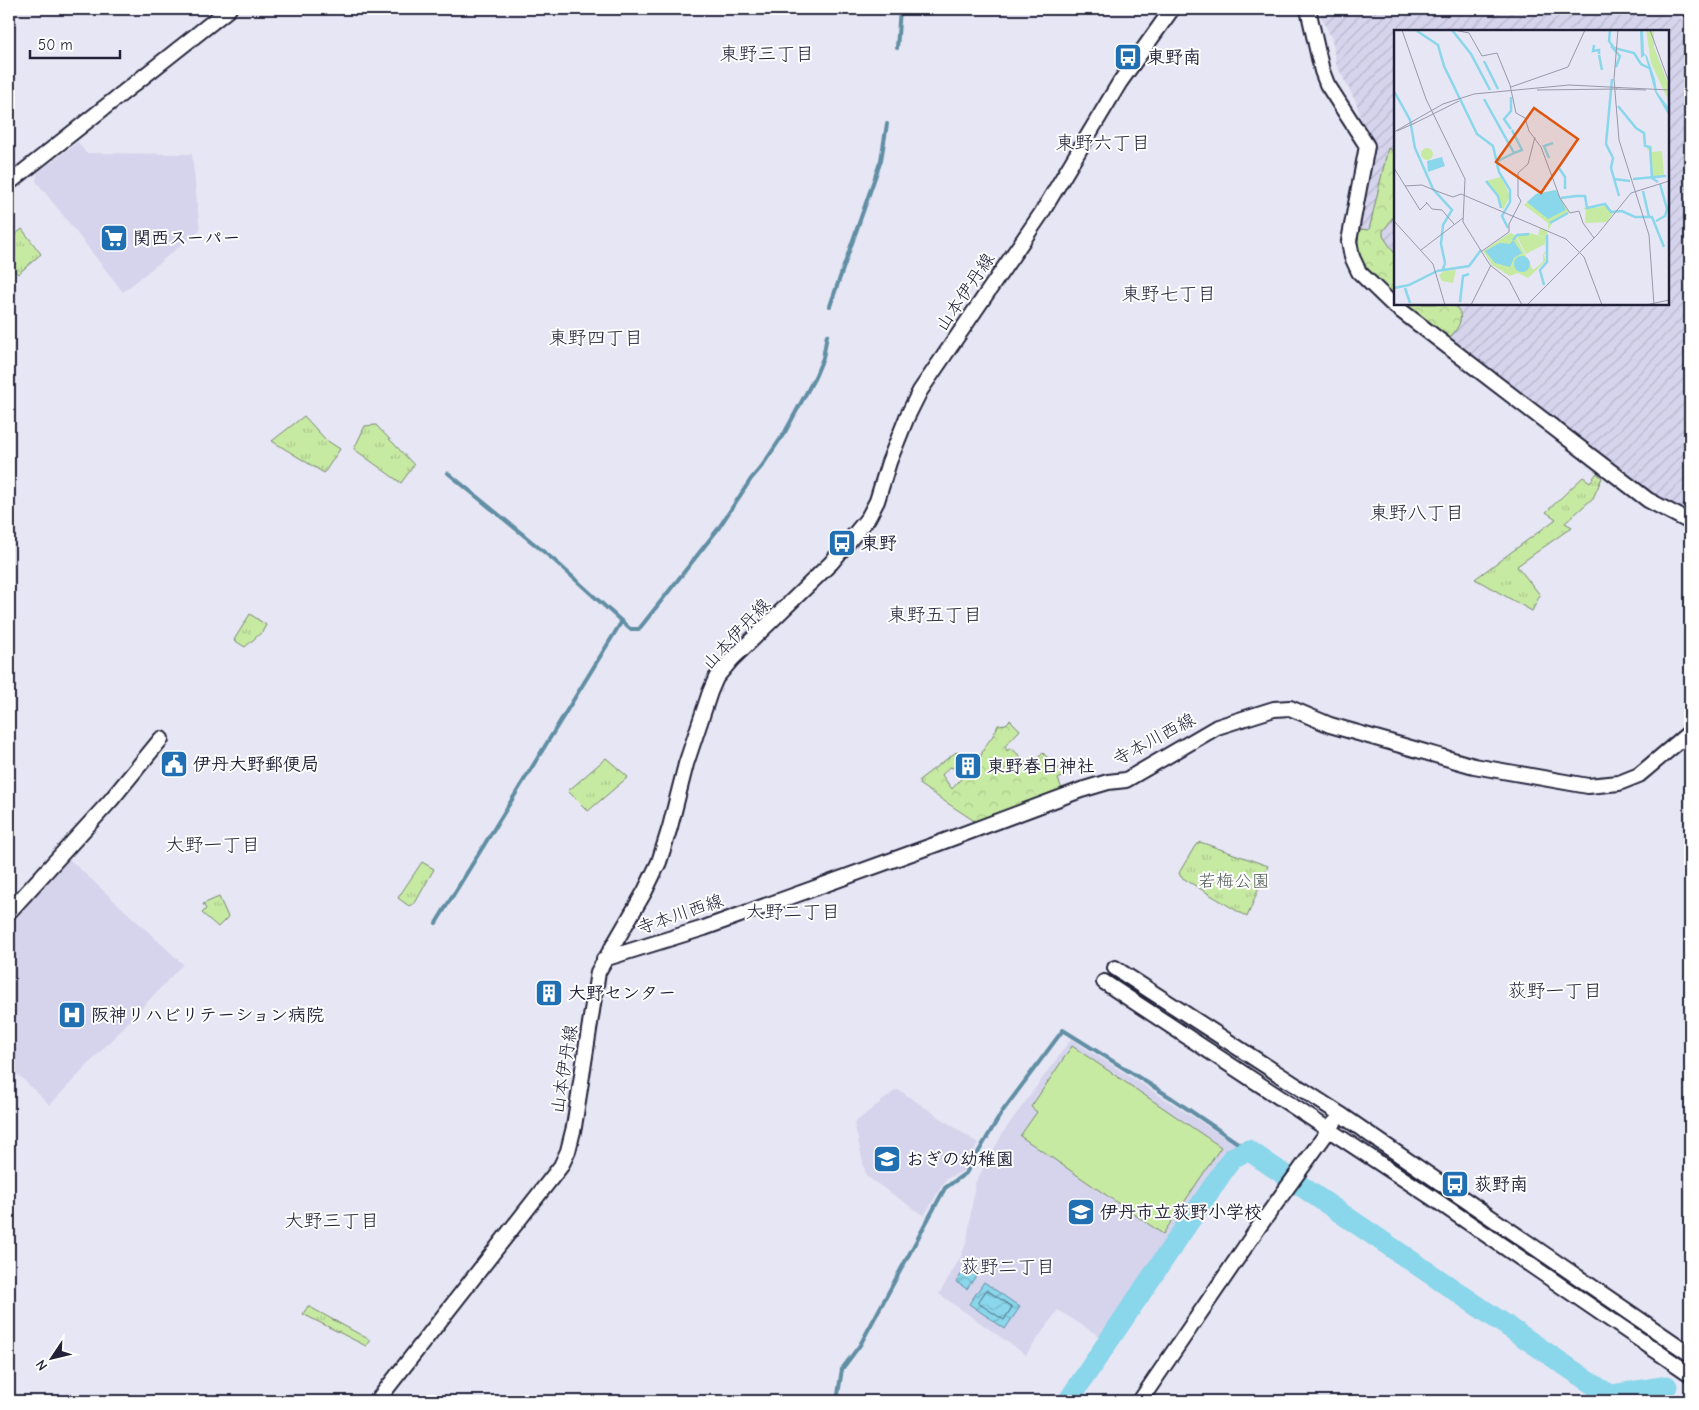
<svg xmlns="http://www.w3.org/2000/svg" width="1699" height="1410" viewBox="0 0 1699 1410" font-family="'Comic Neue','Klee One',sans-serif">
  <defs>
    <pattern id="industrial-furrows" width="10" height="10" patternUnits="userSpaceOnUse" patternTransform="scale(1.25)"><rect width="10" height="10" fill="#d6d4ec"/><path d="M-1 1l2-2M0 10L10 0M9 11l2-2" fill="none" stroke="#b7b6cb"/></pattern>
    <pattern id="grass-tufts" width="24" height="20" patternUnits="userSpaceOnUse" patternTransform="scale(1.25)"><rect width="24" height="20" fill="#c7eaa3"/><path d="M3 7l-1-3M5 7V3M7 7l1-3M15 17l-1-3M17 17v-4M19 17l1-3" fill="none" stroke="#abc88d"/></pattern>
    <pattern id="forest-crowns" width="20" height="18" patternUnits="userSpaceOnUse" patternTransform="scale(1.25)"><rect width="20" height="18" fill="#c7eaa3"/><path d="M2 6a3 3 0 1 1 6 0M12 15a3 3 0 1 1 6 0" fill="none" stroke="#abc88d"/></pattern>
    <pattern id="water-waves" width="16" height="10" patternUnits="userSpaceOnUse" patternTransform="scale(1.25)"><rect width="16" height="10" fill="#8ad6ea"/><path d="M0 5q4-4 8 0t8 0" fill="none" stroke="#77b7ca"/></pattern>
  </defs>
  <rect width="100%" height="100%" fill="#e7e6f4"/>
  <filter id="ink" filterUnits="userSpaceOnUse"><feTurbulence type="fractalNoise" baseFrequency=".02" numOctaves="2"/><feDisplacementMap in="SourceGraphic" scale="10" xChannelSelector="R" yChannelSelector="G"/><feConvolveMatrix kernelMatrix="1 2 1 2 8 2 1 2 1" color-interpolation-filters="sRGB"/></filter>
  <g filter="url(#ink)">
    <path fill="#d6d4ec" d="M78,142L86,153L192,154L200,230L123,292L36,181L37,173Z
      M67,857L183,964L50,1105L9,1066V921Z
      M1071,1039L1237,1145L1104,1339L1058,1310L1026,1355L939,1294L960,1258L967,1241L975,1183L1004,1131Z
      M896,1090H899L978,1143L963,1171L946,1179L924,1216L866,1176L854,1123Z"/>
    <path fill="url(#industrial-furrows)" d="M1318,9H1672L1690,28V515L1651,495L1404,304H1668V31H1395V297L1357,242L1374,142L1364,130L1356,102L1336,64L1332,40Z"/>
    <path fill="url(#grass-tufts)" stroke="#74866f" d="M22,229L41,254L18,274L12,268L9,270V240Z
      M304,416L326,440L340,449L324,473L272,441Z
      M376,425L414,465L401,483L354,449L365,426Z
      M1597,473L1602,478L1593,498L1565,523L1572,527L1517,566L1540,595L1532,611L1475,579L1556,519L1546,512L1583,477L1590,482Z
      M250,614L266,625L262,632L245,647L234,640Z
      M606,758L628,777L588,811L568,791Z
      M1200,842L1268,866L1247,917L1181,877L1179,873L1195,846Z
      M422,862L434,869L415,903L409,906L398,898Z
      M219,897L228,917L218,927L202,913L206,909L203,904Z
      M308,1306L370,1340L366,1346L303,1314Z"/>
    <path fill="url(#forest-crowns)" stroke="#74866f" d="M1388,148L1395,152V215L1383,231V236L1395,254V297C1372,275 1353,265 1359,229L1369,230Z
      M1404,304H1453C1467,315 1459,328 1449,338Z
      M1010,720L1020,730L1005,746L1007,751L1011,748L1030,765L1043,753L1065,775L1058,779L1062,789L1057,794L979,824L920,785L919,780L956,752L960,754L956,759L957,763L953,768L949,767L942,775L952,789L981,756C984,744 994,738 998,725L1006,724Z"/>
    <path fill="#c7eaa3" stroke="#74866f" d="M1072,1046L1221,1147L1163,1234L1020,1136L1037,1112L1031,1107Z"/>
    <path fill="url(#water-waves)" stroke="#608ea4" d="M965,1269L976,1276L967,1289L956,1282Z
      M984,1282L1020,1307L1005,1329L969,1304Z"/>
    <g fill="none" stroke-linecap="round" stroke-linejoin="round">
      <path stroke="#4c6a81" stroke-width="1" d="M987,1290L1012,1307L1004,1320L978,1303Z"/>
      <path stroke="#608ea4" stroke-width="4" d="M897,48L900,9
        M830,306L881,160L887,124
        M448,473L555,561L630,629H639L718,529L751,479L762,466L785,432L815,377L823,358L827,335
        M436,923L622,621
        M837,1401L842,1369L860,1345L945,1188L966,1173L1002,1112L1063,1030L1170,1097L1248,1150"/>
      <path stroke="#8ad6ea" stroke-width="21" d="M1068,1401L1232,1158L1248,1150L1600,1389L1611,1395L1667,1386"/>
      <g stroke="#22223b" stroke-width="18">
        <path id="secondary" d="M1308,9L1322,71L1327,84L1367,146L1349,241L1352,257L1359,272L1391,303L1648,500L1690,522
          M1689,9L1690,10
          M9,183L229,9
          M9,912L111,800L161,739
          M604,959L704,928L934,845L1081,790L1108,782L1126,780L1217,727L1274,709L1290,708L1330,725L1474,766L1588,786L1619,783L1639,775L1690,732
          M1115,968L1340,1114L1690,1354
          M1104,982L1431,1197L1690,1374
          M377,1401L561,1166L568,1151L574,1127L598,972L645,891L659,862L670,827L686,764L710,692L716,678L732,659L831,563L868,518L877,501L889,462L907,417L920,391L1041,214L1120,82L1172,9
          M1140,1401L1258,1228L1334,1123"/>
      </g>
      <use href="#secondary" stroke="#fff" stroke-width="14"/>
    </g>
  </g>
  <defs>
    <g id="bus-square" transform="scale(1.4375)"><rect x="-9" y="-9" width="18" height="18" rx="4" fill="#1f6fb2" stroke="#fff"/><path d="M-5-6H5V4H4V6H2V4H-2V6H-4V4H-5ZM-3.5-4V0h7V-4ZM-3.5 1.2v1.5H-2V1.2ZM2 1.2v1.5H3.5V1.2Z" fill="#fff"/></g>
    <g id="supermarket-square" transform="scale(1.4375)"><rect x="-9" y="-9" width="18" height="18" rx="4" fill="#1f6fb2" stroke="#fff"/><path d="M-6-5.5h2.5l.6 2H6L4.5 2H-2.5L-4.4-4H-6ZM-1.5 3.2a1.3 1.3 0 1 0 .1 0ZM3 3.2a1.3 1.3 0 1 0 .1 0Z" fill="#fff"/></g>
    <g id="civic-square" transform="scale(1.4375)"><rect x="-9" y="-9" width="18" height="18" rx="4" fill="#1f6fb2" stroke="#fff"/><path d="M-.6-6.5H3V-4.5H.6V-3L4-1V1h2V6H-6V1h2V-1L-.6-3ZM-1.2 2.5V6h2.4V2.5Z" fill="#fff"/></g>
    <g id="building-square" transform="scale(1.4375)"><rect x="-9" y="-9" width="18" height="18" rx="4" fill="#1f6fb2" stroke="#fff"/><path d="M-4-6H4V6H1V3H-1V6H-4ZM-2.5-4.3h1.7v1.8h-1.7ZM.8-4.3h1.7v1.8H.8ZM-2.5-1h1.7V.8h-1.7ZM.8-1h1.7V.8H.8Z" fill="#fff"/></g>
    <g id="hospital-square" transform="scale(1.4375)"><rect x="-9" y="-9" width="18" height="18" rx="4" fill="#1f6fb2" stroke="#fff"/><path d="M-5-5h3v3.5h4V-5h3V5h-3V1.5h-4V5h-3Z" fill="#fff"/></g>
    <g id="school-square" transform="scale(1.4375)"><rect x="-9" y="-9" width="18" height="18" rx="4" fill="#1f6fb2" stroke="#fff"/><path d="M0-5L7-2L0 1L-7-2ZM-4 1L0 2.5L4 1V4Q0 6-4 4Z" fill="#fff"/></g>
  </defs>
  <g fill-rule="evenodd">
    <use href="#bus-square" x="1128" y="57"/>
    <use href="#supermarket-square" x="114" y="238"/>
    <use href="#bus-square" x="842" y="543"/>
    <use href="#civic-square" x="174" y="764"/>
    <use href="#building-square" x="968" y="766"/>
    <use href="#building-square" x="549" y="993"/>
    <use href="#hospital-square" x="72" y="1015"/>
    <use href="#school-square" x="887" y="1159"/>
    <use href="#bus-square" x="1455" y="1184"/>
    <use href="#school-square" x="1081" y="1212"/>
  </g>
  <g text-anchor="middle" stroke-width="4" stroke-linejoin="round" paint-order="stroke">
    <g font-size="18" font-weight="bold" fill="#22223b" stroke="#fff" text-anchor="start">
      <text x="1147" y="63">東野南</text>
      <text x="133" y="244">関西スーパー</text>
      <text x="861" y="549">東野</text>
      <text x="193" y="770">伊丹大野郵便局</text>
      <text x="987" y="772">東野春日神社</text>
      <text x="568" y="999">大野センター</text>
      <text x="91" y="1021">阪神リハビリテーション病院</text>
      <text x="906" y="1165">おぎの幼稚園</text>
      <text x="1474" y="1190">荻野南</text>
      <text x="1100" y="1218">伊丹市立荻野小学校</text>
    </g>
    <g font-size="18" fill="#22223b" stroke="#fff">
      <text transform="translate(965 292) rotate(-56)" y="6">山本伊丹線</text>
      <text transform="translate(736 634) rotate(-47)" y="6">山本伊丹線</text>
      <text transform="translate(1154 739) rotate(-28)" y="6">寺本川西線</text>
      <text transform="translate(680 914) rotate(-19)" y="6">寺本川西線</text>
      <text transform="translate(564 1069) rotate(-81)" y="6">山本伊丹線</text>
    </g>
    <g font-size="18" fill="#545e5a" stroke="#fff">
      <text x="1234" y="887">若梅公園</text>
    </g>
    <g font-size="19" fill="#22223b" stroke="#fff">
      <text x="767" y="60">東野三丁目</text>
      <text x="1103" y="149">東野六丁目</text>
      <text x="1169" y="300">東野七丁目</text>
      <text x="596" y="344">東野四丁目</text>
      <text x="1417" y="519">東野八丁目</text>
      <text x="935" y="621">東野五丁目</text>
      <text x="213" y="851">大野一丁目</text>
      <text x="793" y="918">大野二丁目</text>
      <text x="1555" y="997">荻野一丁目</text>
      <text x="332" y="1227">大野三丁目</text>
      <text x="1008" y="1273">荻野二丁目</text>
    </g>
  </g>
  <g transform="translate(1394 30)">
    <rect width="275" height="275" fill="#e7e6f4"/>
    <path d="M252,0H260V17L275,56V72L257,33ZM259,116L257,122L268,121L270,146L258,147L257,122L252,119ZM162,160L175,183L160,190L154,200V193L130,175L142,164ZM201,175L202,178L213,175L219,183L213,192L191,193L192,180L189,178ZM146,198L153,201L154,205L153,221L150,225L152,231L134,248L124,243L116,246L98,235L89,221L116,203L121,205L139,240L149,232V225L152,220L153,208L144,205Z" fill="#c7eaa3"/>
    <path d="M27 124a6 6 0 1 1 12 0a6 6 0 1 1-12 0ZM107,147L116,166L109,180L104,166L92,151ZM136,203L152,208L151,214L132,224L122,205ZM62,240L59,253L48,251L45,245L50,241Z" fill="#c7eaa3"/>
    <path d="M246,0H249L250,23L253,26L261,49L263,62L275,78V86L261,62L251,25L247,28ZM48,127L51,136L34,142L33,131ZM162,160L172,180L154,189L133,172L142,164ZM119,210L128,223L120,228L116,237L101,233L91,221L106,213L116,214ZM120 234a8 8 0 1 1 16 0a8 8 0 1 1-16 0Z" fill="#8ad6ea"/>
    <path fill="none" stroke="#8ad6ea" stroke-width="2.5" d="M58,0L77,24L96,60M216,0L215,11L220,18L240,23L247,34L257,39M23,1L44,15L50,36L83,104L99,116L105,142L116,160V172L108,186L114,198M200,15L199,21L205,20V24M217,16L226,26L222,37M205,25L208,40M90,31L104,59M218,49L212,114L219,128L217,138L225,166M0,61L16,90L21,118L39,159L58,180L49,195L47,214L51,233L49,239M117,67V81L110,89L117,99M90,69L120,123L104,131M224,76L242,98L250,103L251,116L256,117L258,148L264,152M118,100L128,120L120,123M155,128L150,116L159,113M165,138L171,147V159M220,149L236,151M239,149L272,146M92,151L104,166L107,178M249,161L255,187M182,166H191L193,178L211,174L217,182L228,181L241,187H258L270,217M167,168L182,166M262,191L271,186L273,179L266,154M156,193L174,183M119,210L123,205L135,204M43,241L75,236L87,220M150,255L146,240L153,232V205M0,258L15,255L43,241M11,258L16,273M66,272L69,246L75,244"/>
    <path fill="none" stroke="#9898aa" stroke-width="1" d="M8,0L32,69L71,149L69,192L96,235L115,250L128,275M25,0H50M60,0L75,3L88,26L103,23L116,55L122,83L131,88L135,101L147,117L166,168L176,183L185,181L189,193L200,208M224,0L220,49L225,110L255,205L260,275M256,0L275,52M117,57L174,37L191,0M222,59L252,60M143,60L223,59M19,94L65,71M3,101L21,93M0,102L49,74L80,64L175,55L275,60M0,138L26,180L33,173M11,156L28,155L45,162M45,162L59,167L67,164L172,209L190,227L208,275M32,172L38,179L48,180L60,194M0,191L39,234L51,275M27,220L69,188M88,221L115,202V194L127,171L124,166V143L134,134L141,107M77,275L97,235M133,275L203,205L237,163L275,151M252,275L275,270"/>
    <path fill="#de560e" fill-opacity="0.15" stroke="#de560e" stroke-width="2.5" d="M140,78L184,109L147,163L102,132Z"/>
    <rect width="275" height="275" fill="none" stroke="#22223b" stroke-width="2.5"/>
  </g>
  <rect width="1699" height="1410" fill="none" stroke="#fff" stroke-width="30"/>
  <rect x="15" y="15" width="1669" height="1380" fill="none" stroke="#22223b" stroke-width="2" filter="url(#ink)"/>
  <g transform="translate(52 1358) rotate(235)" stroke="#ffffff" stroke-width="4" paint-order="stroke">
  <path d="M0-4L9 19L0 12L-9 19Z" fill="#22223b"/>
  <text y="-8" font-size="14" font-weight="bold" text-anchor="middle" fill="#22223b">N</text>
  </g>
  <path d="M30 50v8h90v-8" fill="none" stroke="#22223b" stroke-width="2.5"/>
  <text x="38" y="50" font-size="15" fill="#22223b" stroke="#ffffff" stroke-width="4" paint-order="stroke">50 m</text>
</svg>
